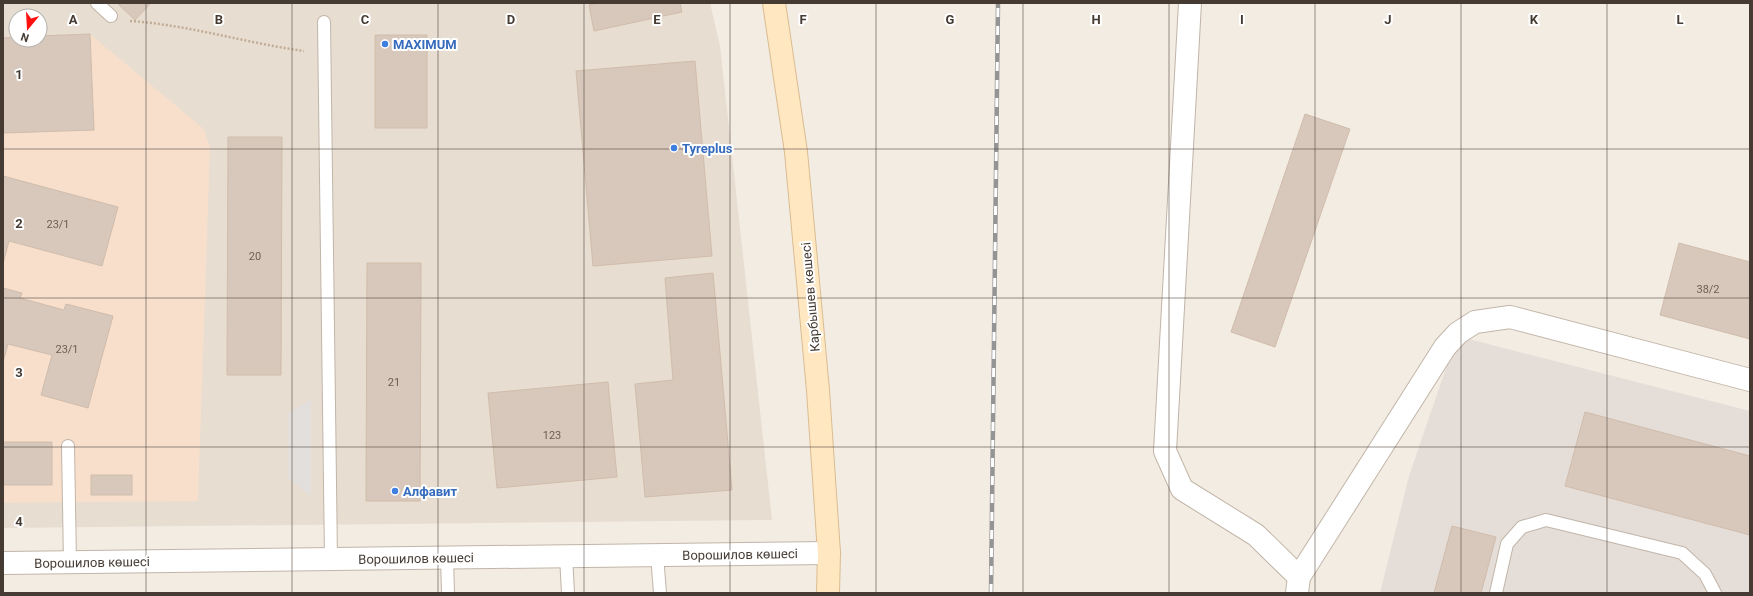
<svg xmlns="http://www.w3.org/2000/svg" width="1753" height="596" viewBox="0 0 1753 596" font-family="Roboto,sans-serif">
  <rect width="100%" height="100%" fill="#f3ece3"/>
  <path fill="#e7ddd1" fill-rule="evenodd" d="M3,3H710L720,46L772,520L3,528ZM16,16H40V40H16Z"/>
  <path fill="#f7dfcc" d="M90,34L204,129L210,148L198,501L3,503V38L16,37V40H40Z"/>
  <path fill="#e5ddd8" d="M1457,336L1750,411V593H1380L1409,476Z"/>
  <path fill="#e3dfdc" d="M311,399V496L288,478V413Z"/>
  <path fill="#d8c8bb" stroke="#d0bcab" d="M117,3H151L135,20Z
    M598,3H680L682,12L594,31L589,5Z
    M90,34L94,130L3,133V38L16,37V40H40V36Z
    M375,35H427V128H375Z
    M695,61L712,256L593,266L576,71Z
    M1305,114L1350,129L1275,347L1231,332Z
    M228,137H282L281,375H227Z
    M3,176L118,207L102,266L9,241L3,264Z
    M1679,243L1750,262V339L1660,315Z
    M367,263H421L420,501H366Z
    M713,273L732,490L645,497L635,384L673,380L665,278Z
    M3,288L22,293L20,298L64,310L66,304L113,316L88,408L41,395L52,355L8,344L3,362Z
    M608,382L617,477L497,488L488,393Z
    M1585,412L1750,456V535L1565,486Z
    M3,442H52V485H3Z
    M91,475H132V495H91Z
    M1452,526L1496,537L1481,593H1434Z"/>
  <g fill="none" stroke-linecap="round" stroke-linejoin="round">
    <g stroke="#c2b5a8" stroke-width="14">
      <path id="lane" d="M97,3L111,16
        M324,22L331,560
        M68,446L70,563
        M657,555L660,593
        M566,556L568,593
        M447,558L448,593
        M1496,593L1507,544L1522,527L1546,520L1682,553L1705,574L1715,593"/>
    </g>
    <g stroke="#c2b5a8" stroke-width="24">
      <path id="street" d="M1190,3L1165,451L1182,489L1256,535L1299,577L1297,593
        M3,563L829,553
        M1299,577L1445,347L1458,333L1475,322L1510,317L1750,380"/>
    </g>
    <g stroke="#dabc91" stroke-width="24">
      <path id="secondary" d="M774,3L796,152L818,390L829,553L828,593"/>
    </g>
    <path stroke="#c2ac95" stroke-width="2.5" stroke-dasharray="2 2" stroke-linecap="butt" d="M130,21C189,25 246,43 304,51"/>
    <use href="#lane" stroke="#fff" stroke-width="12"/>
    <use href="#street" stroke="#fff" stroke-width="22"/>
    <use href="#secondary" stroke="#ffe7c1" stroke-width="22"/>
    <g stroke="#949494" stroke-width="4.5">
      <path id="rail" d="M991,593L998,3"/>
    </g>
    <use href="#rail" stroke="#fff" stroke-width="3" stroke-dasharray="9" stroke-linecap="butt"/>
  </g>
  <path fill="none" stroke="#453b33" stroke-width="1" stroke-opacity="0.55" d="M146,3V593M292,3V593M438,3V593M584,3V593M730,3V593M876,3V593M1023,3V593M1169,3V593M1315,3V593M1461,3V593M1607,3V593M3,149H1750M3,298H1750M3,447H1750"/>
  <g fill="#3f7fe0" stroke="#fff" stroke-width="1.5">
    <circle cx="385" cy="44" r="4"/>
    <circle cx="674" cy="148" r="4"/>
    <circle cx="395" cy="491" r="4"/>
  </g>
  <g text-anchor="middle" stroke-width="4" stroke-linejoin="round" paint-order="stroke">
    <g font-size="11" fill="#6a5e55">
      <text x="58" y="228">23/1</text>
      <text x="255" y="260">20</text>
      <text x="1708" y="293">38/2</text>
      <text x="67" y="353">23/1</text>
      <text x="394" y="386">21</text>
      <text x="552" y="439">123</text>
    </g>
    <g font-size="13" font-weight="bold" fill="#366cbe" stroke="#fff" text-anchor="start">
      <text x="393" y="49">MAXIMUM</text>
      <text x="682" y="153">Tyreplus</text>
      <text x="403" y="496">Алфавит</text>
    </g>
    <g font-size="13" fill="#453b33" stroke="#fff">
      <text transform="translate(810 297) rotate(-95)" y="5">Карбышев көшесі</text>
      <text transform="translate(740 554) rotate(-1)" y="5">Ворошилов көшесі</text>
      <text transform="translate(416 558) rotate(-1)" y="5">Ворошилов көшесі</text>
      <text transform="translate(92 562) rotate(-1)" y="5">Ворошилов көшесі</text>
    </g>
  </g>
  <g font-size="13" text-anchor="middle" font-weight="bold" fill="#453b33" stroke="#fff" stroke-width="4" stroke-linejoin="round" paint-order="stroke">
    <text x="73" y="24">A</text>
    <text x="219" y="24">B</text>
    <text x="365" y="24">C</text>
    <text x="511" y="24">D</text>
    <text x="657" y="24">E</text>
    <text x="803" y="24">F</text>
    <text x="950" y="24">G</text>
    <text x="1096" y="24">H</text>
    <text x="1242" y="24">I</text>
    <text x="1388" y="24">J</text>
    <text x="1534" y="24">K</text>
    <text x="1680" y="24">L</text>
    <text x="19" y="79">1</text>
    <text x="19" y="228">2</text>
    <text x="19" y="377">3</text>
    <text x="19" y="526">4</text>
  </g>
  <rect width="1753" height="596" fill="none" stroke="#453b33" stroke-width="8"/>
  <g transform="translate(28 28) rotate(198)"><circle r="19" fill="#ffffff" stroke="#b5b1ad"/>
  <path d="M0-3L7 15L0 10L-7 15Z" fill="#ff100e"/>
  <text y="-6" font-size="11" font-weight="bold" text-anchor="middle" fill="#453b33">N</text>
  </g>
</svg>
